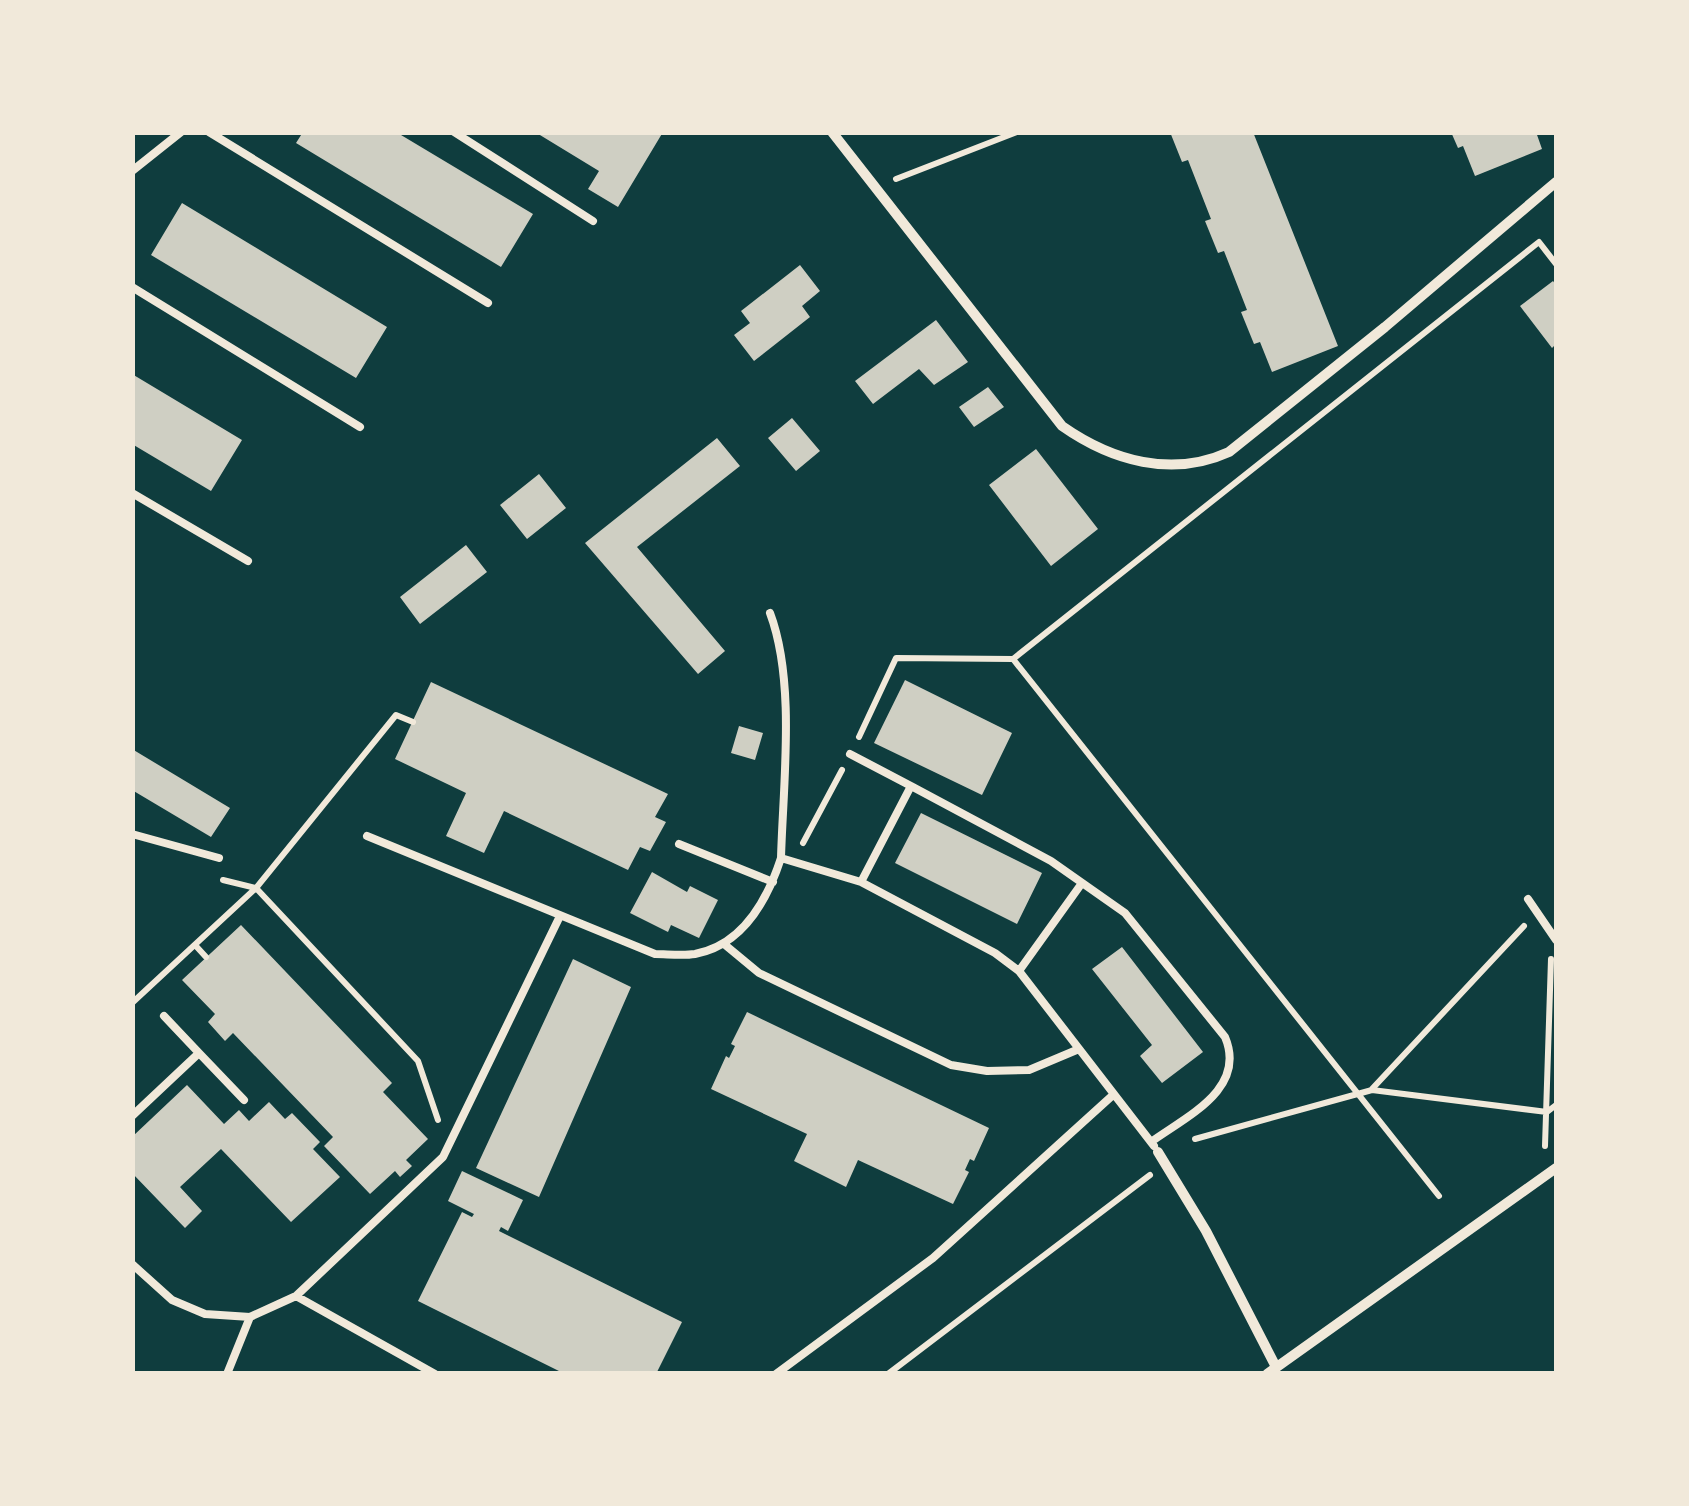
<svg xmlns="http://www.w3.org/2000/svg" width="1689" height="1506" viewBox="0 0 1689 1506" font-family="'Nunito Sans',sans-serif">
  <rect width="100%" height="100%" fill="#0f3d3e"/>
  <path fill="#cfcfc3" d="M303,132H396L533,214L501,267L296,143Z
    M535,132H663L618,207L588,189L599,171Z
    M1170,132H1253L1338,346L1272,372L1260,342L1254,344L1241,312L1247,310L1224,251L1218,253L1205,221L1211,219L1188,160L1182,162Z
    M1451,132H1536L1542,149L1475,176L1463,146L1458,148Z
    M182,203L387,327L356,378L151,255Z
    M800,265L820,291L802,306L810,317L754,361L734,335L750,323L741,311Z
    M1553,281L1556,285V344L1552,348L1520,306Z
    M936,320L968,362L934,385L919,369L873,404L855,381Z
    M132,374L242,440L211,491L132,444Z
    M988,387L1004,407L974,427L959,407Z
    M792,418L820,451L796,471L768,438Z
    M717,438L740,466L637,547L725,651L698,674L585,543Z
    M1036,449L1098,529L1051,566L989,485Z
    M539,474L566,508L527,539L500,505Z
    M466,545L487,572L420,624L400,597Z
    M905,680L1012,733L982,795L874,743Z
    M431,682L668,794L655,817L666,822L650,851L640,847L628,870L504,811L484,853L446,836L466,793L395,759Z
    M739,726L763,733L755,760L731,753Z
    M132,749L230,808L211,837L132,790Z
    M921,813L1042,873L1017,924L895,863Z
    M652,872L687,892L690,886L718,900L699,938L671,925L668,932L630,913Z
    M241,925L392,1083L383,1092L428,1139L406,1160L412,1166L400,1177L395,1171L370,1194L324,1146L333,1137L233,1033L225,1041L208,1022L215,1014L182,980Z
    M1122,947L1203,1052L1162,1083L1140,1056L1152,1045L1092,969Z
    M573,959L631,987L539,1197L476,1168Z
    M747,1012L989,1128L974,1161L970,1159L965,1170L969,1172L953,1204L858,1160L846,1187L794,1161L807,1134L711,1089L726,1056L729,1058L735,1046L731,1044Z
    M187,1085L224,1124L239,1110L249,1121L269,1102L285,1119L292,1113L320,1142L313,1149L340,1177L291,1222L221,1149L180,1187L202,1211L185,1228L132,1173V1137Z
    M462,1171L523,1200L508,1231L501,1227L499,1231L682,1322L656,1374H565L418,1301L462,1212L472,1217L474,1214L448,1201Z"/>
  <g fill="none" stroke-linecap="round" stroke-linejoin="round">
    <path stroke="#f1e9da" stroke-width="6" d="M896,179L1017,132
      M1013,659L1439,1196
      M859,737L896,658L1013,659L1539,242L1556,264
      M803,843L842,770
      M223,880L256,888L418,1061L438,1120
      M195,945L206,957
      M132,1003L256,888L396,715L413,722
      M1372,1089L1524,926
      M1195,1139L1372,1090L1547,1112L1556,1105
      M1545,1146L1551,959
      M888,1374L1150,1175"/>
    <path stroke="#f1e9da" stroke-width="8" d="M209,132L488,303
      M454,132L593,221
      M132,171L181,132
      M132,287L360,427
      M132,493L248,561
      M850,754L911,786
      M132,834L219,858
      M367,836L655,954C667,954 682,956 695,954C743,945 767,901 781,858C783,784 796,682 770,613
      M679,844L773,882
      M781,858L861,882L995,953L1019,971L1154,1146
      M861,882L911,786L1051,861L1125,913L1225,1037C1247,1089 1187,1116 1151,1142
      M1528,899L1556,940
      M724,944L759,973L951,1065L987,1071L1029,1070L1079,1049
      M1019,971L1082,883
      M164,1016L199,1053
      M132,1116L199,1053L244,1100
      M132,1264L172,1300L205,1314L250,1317L296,1296L435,1374
      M296,1296L443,1157L560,916
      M227,1374L250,1317
      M776,1374L933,1258L1113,1095"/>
    <path stroke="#f1e9da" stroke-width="10" d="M832,132L1062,426C1112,461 1172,478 1229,452L1385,327L1556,182
      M1158,1152L1206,1231L1276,1367
      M1267,1374L1556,1168"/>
  </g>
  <rect width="1689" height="1506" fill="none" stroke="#f1e9da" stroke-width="270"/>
</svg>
